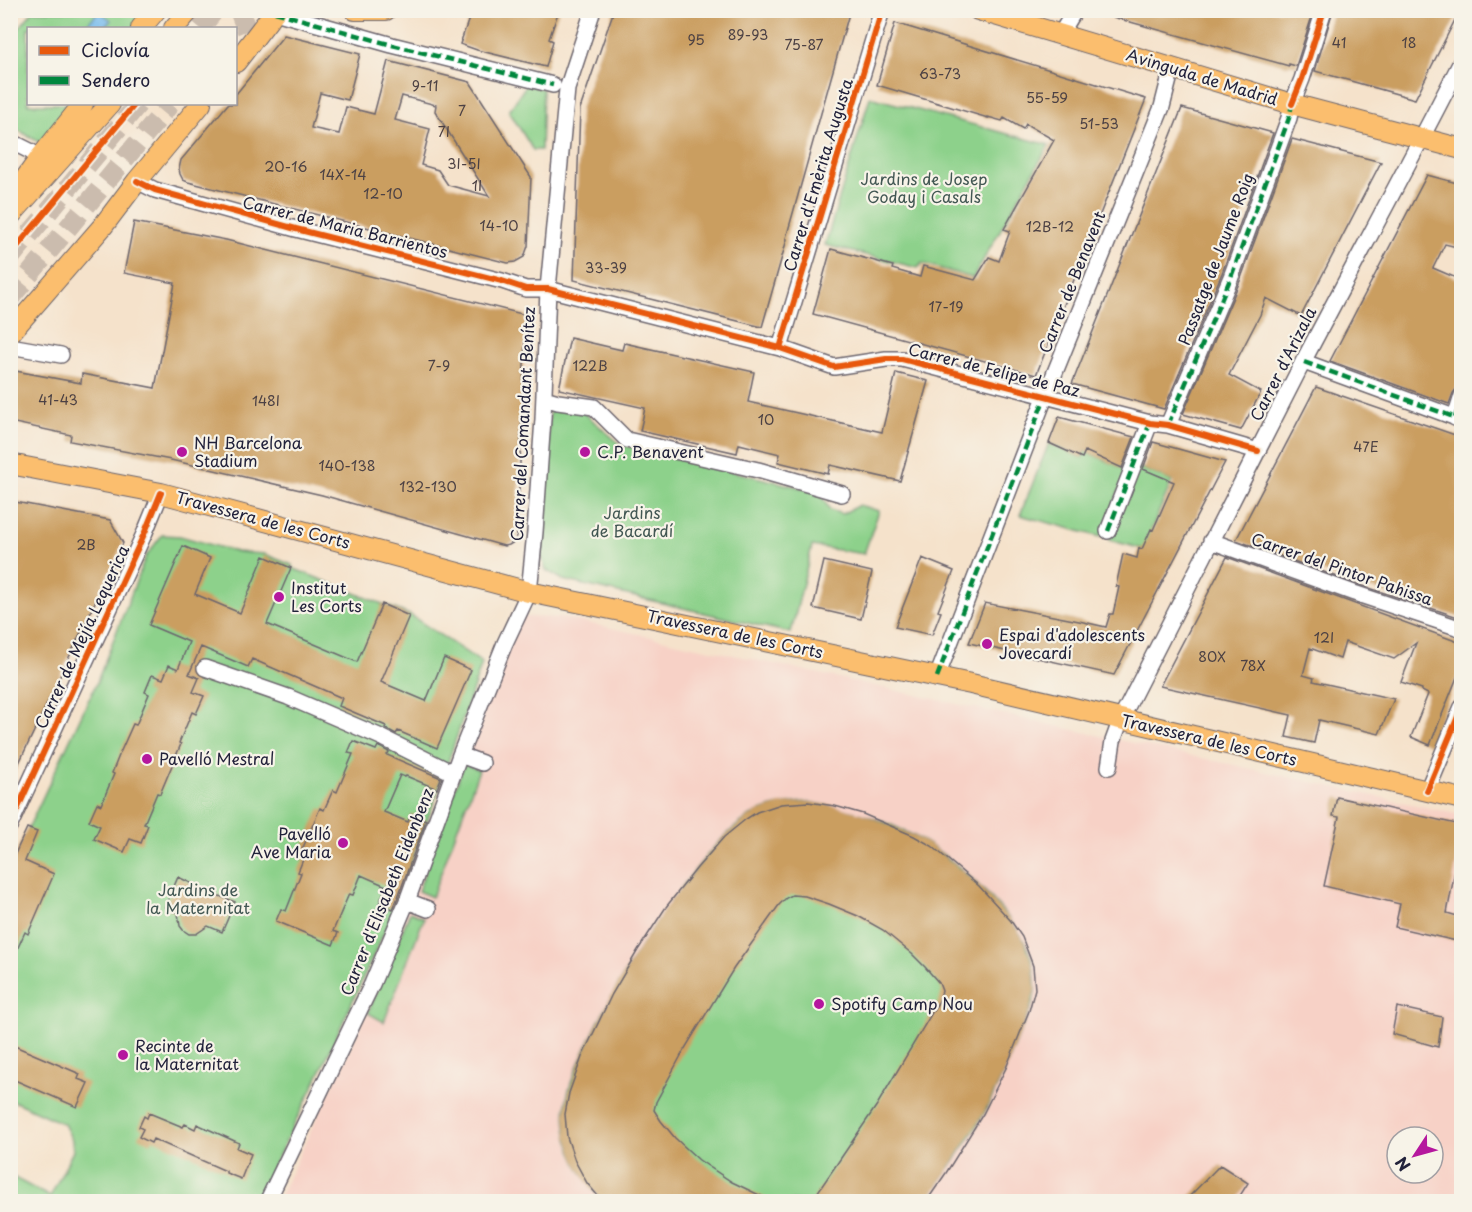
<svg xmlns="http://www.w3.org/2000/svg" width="1472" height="1212" viewBox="0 0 1472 1212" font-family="'Playpen Sans',sans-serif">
  <rect width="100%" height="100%" fill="#f7f3e8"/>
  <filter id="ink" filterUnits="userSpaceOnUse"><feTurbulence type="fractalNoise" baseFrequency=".0167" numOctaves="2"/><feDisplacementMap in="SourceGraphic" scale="12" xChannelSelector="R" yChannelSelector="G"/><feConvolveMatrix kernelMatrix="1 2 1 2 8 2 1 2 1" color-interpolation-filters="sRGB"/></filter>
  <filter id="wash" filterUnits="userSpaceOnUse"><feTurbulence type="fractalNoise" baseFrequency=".008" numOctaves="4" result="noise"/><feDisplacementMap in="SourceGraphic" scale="24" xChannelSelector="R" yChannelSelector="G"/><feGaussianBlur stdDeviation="1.35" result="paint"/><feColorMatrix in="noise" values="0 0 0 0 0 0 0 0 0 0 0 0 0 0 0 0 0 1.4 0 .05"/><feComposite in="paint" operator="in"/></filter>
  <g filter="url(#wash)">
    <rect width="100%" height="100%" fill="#f5e2cb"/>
    <path fill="#f7d1c6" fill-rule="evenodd" d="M520,617L565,618L1461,815V1201L277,1202L365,1017L513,620ZM1397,1137H1433V1173H1397Z"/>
    <path fill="#8dd18b" stroke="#587a63" stroke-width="1.5" d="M33,11H148L134,28H28V104H75L44,145L11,126V38Z
      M526,85L543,89L541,150H533L509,111Z
      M870,97L1049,145L973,278L922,263L918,268L825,245Z
      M550,408L583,412L621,445L819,492L830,510L842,514L859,505L879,511L864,554L812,546L791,633L563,580L546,570L540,553Z
      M1049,443L1082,458L1085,451L1127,470L1101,537L1020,515Z
      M1136,466L1172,481L1143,549L1109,540Z
      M162,535L180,536L237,552L264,554L292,565V568L410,615L482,663L437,794L393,913L316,1081L256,1201H11V1176L50,1197L73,1151L72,1140L64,1124L11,1100V865L97,682L146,556Z
      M464,764L479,770L432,897L418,891Z
      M808,802C846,808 882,818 916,837C951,856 1000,901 1021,936C1030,951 1036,970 1035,988C1035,1004 1025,1020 1019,1035C1009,1062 997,1088 984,1114C967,1144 946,1173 926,1201L603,1202C581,1175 566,1152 565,1116C565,1089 579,1063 590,1039C617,982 649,930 687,880C704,858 723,834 747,818C765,806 786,803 808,802Z
      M410,912L424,918L384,1022L368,1013Z"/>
    <path fill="#77bbed" stroke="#4c6e94" stroke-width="1.5" d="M99,11L111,20L104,28H84Z"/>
    <g id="blocks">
      <path fill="#ca9e61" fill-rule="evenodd" d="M472,10H559L549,39L553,41L546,67L477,50L460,44Z
        M614,10H850L786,238L787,239L762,327L574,280L580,109Z
        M1106,10H1314L1296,66L1289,64V66L1105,15Z
        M1333,10H1460L1415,99L1315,71Z
        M895,23L1146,99L1036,375L813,314L831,249L893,266L892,269L920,277L923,266L975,280L989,257L999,261L1010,231L1004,229L1054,140L1026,124L1023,129L1004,118L1002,121L988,117V118L877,85Z
        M284,35L360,54L348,100L320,93L311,128L339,134L346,107L374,114L388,61L470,82L531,177L528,246L524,257L515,262L508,263L188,182L183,180L180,174L179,169L181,160L228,104H236V94ZM402,96L436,105L435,111L489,196L448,185L438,170L421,165L430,129L395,120Z
        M1182,108L1273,133L1222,273L1164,409L1072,384Z
        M1292,139L1381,162L1301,316L1266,298L1260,315L1229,375L1261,392L1241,430L1183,414L1240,281Z
        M1427,175L1461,184V248L1445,244L1433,268L1461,280V373L1457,388L1453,393L1449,404L1330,361Z
        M134,222L226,240L526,315L517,536L514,542L509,545L504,546L322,495L171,460L70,441L71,435L10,422V370L81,383L82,374L155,388L175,283L124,273Z
        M570,338L622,350L624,343L754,372L748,402L882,432L896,373L928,381L900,481L830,465L828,474L778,462L780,454L739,444L737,453L640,431L645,408L559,389Z
        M1316,387L1461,437V618L1357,584L1236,540Z
        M1059,417L1134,437L1122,468L1085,451L1082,458L1049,443Z
        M1153,442L1225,462L1114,675L969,643L985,603L1079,621L1106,627L1110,614H1113L1119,587L1116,586L1123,554L1137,558L1139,548L1142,549L1151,529L1153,530L1174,482L1143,469Z
        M10,501L110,520L123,543L10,782Z
        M183,546L210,558L195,594L240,613L264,556L291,568L267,624L357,662L382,604L409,616L381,682L426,701L444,658L471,670L437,748L398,731L396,734L385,728L386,726L339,706L342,698L252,659L248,667L201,647L189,674L199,678L193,692L204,696L196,714L192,712L179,743L181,744L160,794L157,793L144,824L148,825L141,843L130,839L124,852L94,839L100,826L89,821L97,803L101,805L114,774L112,773L120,753L133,724L136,725L149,694L145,692L152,675L163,679L169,665L178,669L189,642L149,625Z
        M1227,557L1461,643V667L1430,745L1411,737L1428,694L1422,691V689L1401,682L1416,643L1394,659L1345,642L1340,659L1310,648L1303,675L1314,678L1313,681L1394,699L1379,734L1319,720L1314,743L1286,737L1291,715L1160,686Z
        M922,558L954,571L938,611L941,612L932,635L895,627Z
        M824,561L872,572L861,619L813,608Z
        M353,741L376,750L378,746L389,752L387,755L441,778L437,789L406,776L405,777L400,775L384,812L408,822L411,814L426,820L398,897L393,909L379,904L386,886L361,875L353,895L349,894L333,931L338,933L333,945L276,921L281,909L286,911L301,873L298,872L306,852L302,850L320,808L324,810L333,790L337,792L353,754L348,753Z
        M1337,797L1461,825V856L1458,855L1447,913L1461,917V942L1395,927L1400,904L1324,886L1339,817L1333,816Z
        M808,802L835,806L863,814L914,836L932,846L979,886L1011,921L1022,937L1033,966L1035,989L1029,1011L1006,1068L983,1114L946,1173L926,1202H811L877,1105L939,1001L942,991L939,983L925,967L912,954L883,930L858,916L829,904L805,896L792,895L786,898L779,905L734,968L684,1050L656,1102L654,1110L661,1121L675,1138L699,1160L732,1182L774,1202H603L587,1183L575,1161L567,1137L565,1114L569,1093L582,1057L612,994L638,950L666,907L697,868L724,837L746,819L757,812L781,804Z
        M27,828L37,832L25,861L54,874L28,934L25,932L10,965V855L14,856Z
        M178,877L195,885L194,886L235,902L222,932L208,926L196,934H189L183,930L180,926L178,913L165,907Z
        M1397,1007L1442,1017L1438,1047L1392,1034Z
        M10,1044L80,1074L78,1079L88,1083L77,1107L10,1078Z
        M149,1113L183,1127L185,1124L195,1129L197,1124L239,1143L237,1148L251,1154L241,1179L226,1173V1171L153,1139L151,1143L139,1137L143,1129L139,1127L144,1116L147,1118Z
        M1220,1165L1248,1183L1236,1202H1184Z"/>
    </g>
  </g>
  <g filter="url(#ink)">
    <use href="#blocks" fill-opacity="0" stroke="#6c656d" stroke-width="1.5"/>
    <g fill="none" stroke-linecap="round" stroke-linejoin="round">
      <path stroke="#cbbcae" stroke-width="20" stroke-dasharray="20 10" stroke-linecap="butt" d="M234,25L265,13L277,10
        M200,28L215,10
        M10,258L138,104
        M10,298L170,104"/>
      <g stroke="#6c656d" stroke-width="18">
        <path id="minor" d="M275,12L392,45L553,85
          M1060,35L1075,10
          M10,141L30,151L40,158
          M137,181L155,190L296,229L502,281L526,289H548L780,348L834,367L886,359H902L1150,423L1168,425L1258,451
          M10,346L61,355
          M780,348L882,10
          M1304,362L1462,420
          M544,398L558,402L594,407L627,440L758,470L842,494
          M1455,418L1462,396
          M1168,425L1231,277L1289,118L1292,104L1302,79L1324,10
          M1108,531L1150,423
          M1211,541L1354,593L1462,629
          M205,668L288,697L381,737L453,773
          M937,677L1045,397L1162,107L1172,68
          M460,755L482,763
          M1109,767L1113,741L1121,719C1182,600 1242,481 1303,362C1356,261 1410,162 1462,60
          M1427,791L1462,707
          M10,825L145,532L161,493
          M407,901L428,909
          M267,1202L372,984L407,901L460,755L505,643L529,592L535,532L543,419L548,289L567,89L593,10"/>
      </g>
      <g stroke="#6c656d" stroke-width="22">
        <path id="major" d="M355,10H386
          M978,10L1292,104L1462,149
          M141,28L156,10
          M174,28L188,12
          M236,62L276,10
          M10,200L40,158L83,104
          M10,216L110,104
          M10,333L103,226L137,181L201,104
          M10,464L161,493L529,592L971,684L1462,799"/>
      </g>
      <use href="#minor" stroke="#fff" stroke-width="15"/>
      <use href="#major" stroke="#fbbe6e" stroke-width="20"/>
      <path stroke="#00873e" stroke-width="4.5" stroke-dasharray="9 4.5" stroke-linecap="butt" d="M275,12L392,45L553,85
        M1304,362L1462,420
        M1455,418L1462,396
        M1168,425L1231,277L1289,118L1293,100
        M1108,531L1150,423
        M937,677L1045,397"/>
      <g stroke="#f7f3e8" stroke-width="10">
        <path id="cycleway" d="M1292,104L1302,79L1324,10
          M137,181L155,190L296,229L502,281L526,289H548L780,348L834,367L886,359H902L1150,423L1168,425L1258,451
          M10,255L135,104
          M780,348L882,10
          M1427,791L1462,707
          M10,825L145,532L161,493"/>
      </g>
      <use href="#cycleway" stroke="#e8590c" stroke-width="6"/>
    </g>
  </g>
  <g fill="#b5179e" stroke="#f7f3e8" stroke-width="2">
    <circle cx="182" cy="452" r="6"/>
    <circle cx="585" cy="452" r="6"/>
    <circle cx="279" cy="597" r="6"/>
    <circle cx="987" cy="644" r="6"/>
    <circle cx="147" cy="759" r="6"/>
    <circle cx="343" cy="843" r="6"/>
    <circle cx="819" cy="1004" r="6"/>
    <circle cx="123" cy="1055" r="6"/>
  </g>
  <g text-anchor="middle" stroke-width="4.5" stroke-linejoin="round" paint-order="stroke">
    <g font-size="14" fill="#4c4144">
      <text x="748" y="40">89-93</text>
      <text x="696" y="45">95</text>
      <text x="1339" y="48">41</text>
      <text x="1409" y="48">18</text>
      <text x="804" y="50">75-87</text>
      <text x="940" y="79">63-73</text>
      <text x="425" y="91">9-11</text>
      <text x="1047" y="103">55-59</text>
      <text x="462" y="116">7</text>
      <text x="1099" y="129">51-53</text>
      <text x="444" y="137">7I</text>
      <text x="464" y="169">3I-5I</text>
      <text x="286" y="172">20-16</text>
      <text x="343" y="180">14X-14</text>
      <text x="477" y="191">1I</text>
      <text x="383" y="199">12-10</text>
      <text x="499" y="231">14-10</text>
      <text x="1050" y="232">12B-12</text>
      <text x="606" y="273">33-39</text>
      <text x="946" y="312">17-19</text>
      <text x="439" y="371">7-9</text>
      <text x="590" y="371">122B</text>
      <text x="58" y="405">41-43</text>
      <text x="266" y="406">148I</text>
      <text x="766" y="425">10</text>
      <text x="1366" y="452">47E</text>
      <text x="347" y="471">140-138</text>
      <text x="428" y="492">132-130</text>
      <text x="86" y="550">2B</text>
      <text x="1324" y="643">12I</text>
      <text x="1212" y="662">80X</text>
      <text x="1253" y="671">78X</text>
    </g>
    <g font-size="16" fill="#22223b" stroke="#f7f3e8">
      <text transform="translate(1202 77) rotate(17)" y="6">Avinguda de Madrid</text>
      <text transform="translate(818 175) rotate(-73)" y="6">Carrer d'Emèrita Augusta</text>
      <text transform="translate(345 227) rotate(14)" y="6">Carrer de Maria Barrientos</text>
      <text transform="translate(1216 259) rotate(-69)" y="6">Passatge de Jaume Roig</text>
      <text transform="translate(1072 282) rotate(-68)" y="6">Carrer de Benavent</text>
      <text transform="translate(1283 364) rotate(-63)" y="6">Carrer d'Arizala</text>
      <text transform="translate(994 370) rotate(14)" y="6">Carrer de Felipe de Paz</text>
      <text transform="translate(523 424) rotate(-87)" y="6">Carrer del Comandant Benítez</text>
      <text transform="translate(263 520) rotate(15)" y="6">Travessera de les Corts</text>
      <text transform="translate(1342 569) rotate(19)" y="6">Carrer del Pintor Pahissa</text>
      <text transform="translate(735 634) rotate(12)" y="6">Travessera de les Corts</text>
      <text transform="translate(82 637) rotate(-65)" y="6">Carrer de Mejía Lequerica</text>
      <text transform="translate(1209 740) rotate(13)" y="6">Travessera de les Corts</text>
      <text transform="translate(387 892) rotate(-68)" y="6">Carrer d'Elisabeth Eidenbenz</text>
    </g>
    <g font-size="16" fill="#425753" stroke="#f7f3e8">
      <text x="924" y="185">Jardins de Josep<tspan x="924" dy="18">Goday i Casals</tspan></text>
      <text x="632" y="519">Jardins<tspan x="632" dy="18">de Bacardí</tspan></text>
      <text x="198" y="896">Jardins de<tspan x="198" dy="18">la Maternitat</tspan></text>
    </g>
    <g font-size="16" fill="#22223b" stroke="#f7f3e8" text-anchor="start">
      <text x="194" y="449">NH Barcelona<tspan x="194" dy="18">Stadium</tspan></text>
      <text x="597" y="458">C.P. Benavent</text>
      <text x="291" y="594">Institut<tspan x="291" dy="18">Les Corts</tspan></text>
      <text x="999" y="641">Espai d'adolescents<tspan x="999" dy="18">Jovecardí</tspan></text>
      <text x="159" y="765">Pavelló Mestral</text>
      <text x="331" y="840" text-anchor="end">Pavelló<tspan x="331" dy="18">Ave Maria</tspan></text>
      <text x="831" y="1010">Spotify Camp Nou</text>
      <text x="135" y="1052">Recinte de<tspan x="135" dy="18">la Maternitat</tspan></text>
    </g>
  </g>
  <rect width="1472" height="1212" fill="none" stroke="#f7f3e8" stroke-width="36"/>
  <rect x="27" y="27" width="210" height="78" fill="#f7f3e8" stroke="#a29fa3" stroke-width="1.5"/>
  <rect x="39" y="46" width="30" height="9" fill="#e8590c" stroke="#a29fa3" stroke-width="1.5"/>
  <text x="81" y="57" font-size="18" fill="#22223b">Ciclovía</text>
  <rect x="39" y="76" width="30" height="9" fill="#00873e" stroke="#a29fa3" stroke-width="1.5"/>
  <text x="81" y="87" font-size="18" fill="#22223b">Sendero</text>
  <g transform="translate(1415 1155) rotate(234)"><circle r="28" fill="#f7f3e8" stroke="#a29fa3" stroke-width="1.5"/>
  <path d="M0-4.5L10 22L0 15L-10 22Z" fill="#b5179e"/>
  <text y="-9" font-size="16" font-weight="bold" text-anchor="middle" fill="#22223b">N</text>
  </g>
</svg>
